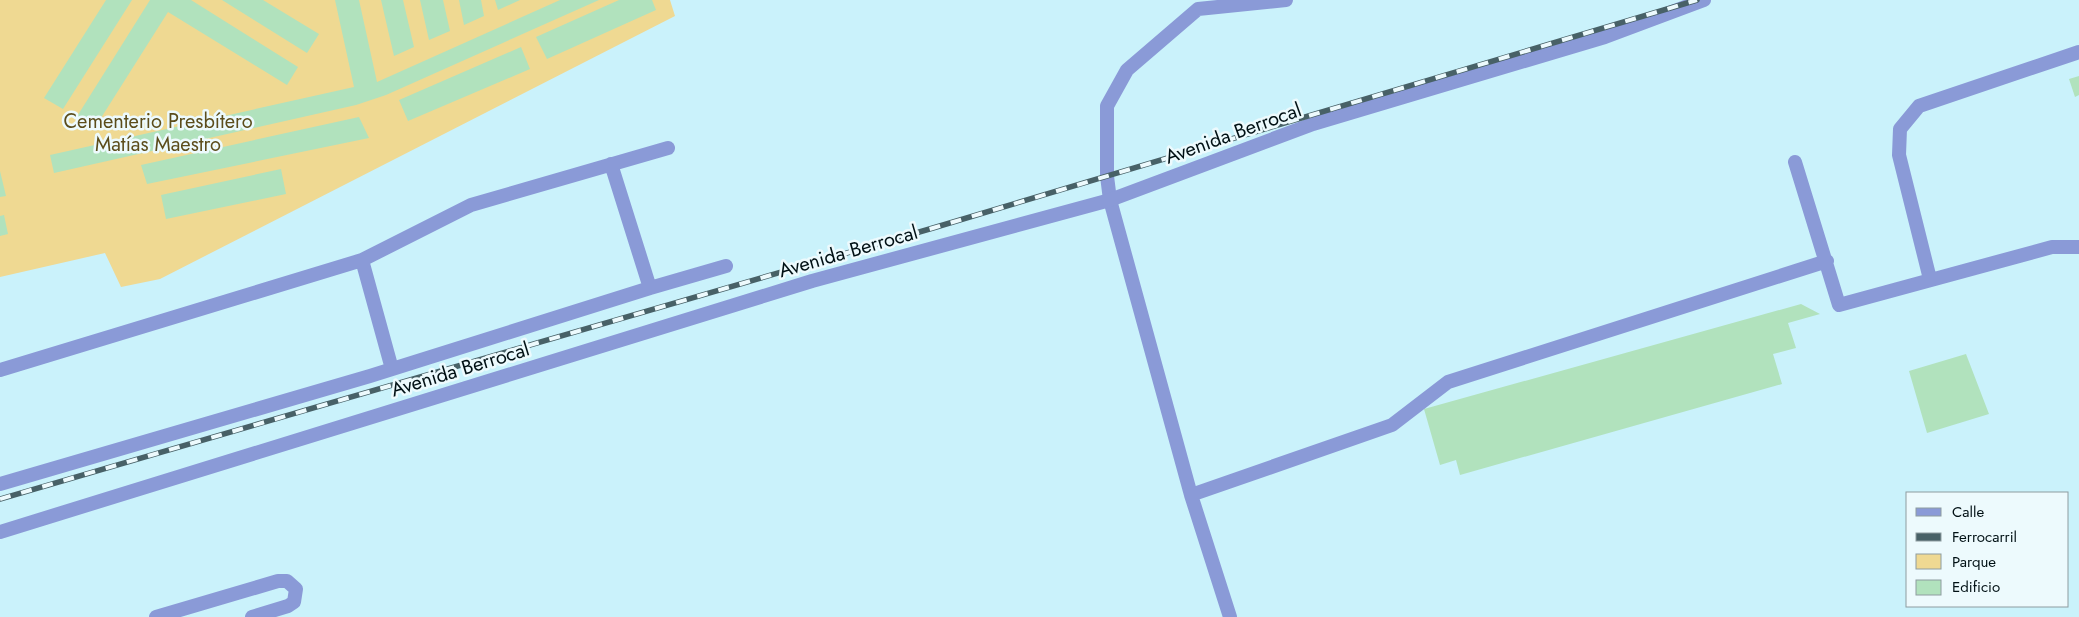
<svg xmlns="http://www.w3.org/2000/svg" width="2079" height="617" viewBox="0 0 2079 617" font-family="Jost,sans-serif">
  <rect width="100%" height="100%" fill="#caf2fb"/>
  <path fill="#efd992" d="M0,0H670L675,16L160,279L121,287L105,253L0,277Z"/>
  <path fill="#b1e2bd" d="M106,0H132L63,109L44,98Z
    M150,0H191L298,67L287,85L168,12L94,129L76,118Z
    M222,0H263L319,34L307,53Z
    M335,0H359L377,82L560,0H599L386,95L356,105L54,173L50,155L354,87Z
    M381,0H403L414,47L394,56Z
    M420,0H443L450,31L429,40Z
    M459,0H481L484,16L464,25Z
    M495,0H520L498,10Z
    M619,0H652L656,10L547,59L536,37Z
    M521,47L530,69L408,121L399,100Z
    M2079,76V95L2075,97L2069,79Z
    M359,117L369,138L147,184L141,165Z
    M281,169L286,194L166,219L161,195Z
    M0,171L6,196L0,197Z
    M4,215L8,234L0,236V216Z
    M1801,304L1820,314L1788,323L1796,348L1773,354L1782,384L1460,475L1456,460L1440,465L1424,409Z
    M1966,354L1989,414L1927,433L1909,371Z"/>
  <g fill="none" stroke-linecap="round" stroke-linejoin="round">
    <path stroke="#8a9ad7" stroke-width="14" d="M1795,162L1839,305L2052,247H2079
      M611,164L650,288
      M362,260L392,369
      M1930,279L1899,155L1900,129L1919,106L2079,52
      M0,370L362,260L471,205L668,148
      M0,484L370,376L650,288L726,266
      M1191,495L1392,425L1448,382L1827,261
      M156,617L278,581H287L296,589L294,602L288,606L252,617
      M1230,617L1191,495L1110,200L1107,176V106L1127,70L1198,9L1286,0"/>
    <path stroke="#8a9ad7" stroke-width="14" d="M0,532L812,281L1110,200L1313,124L1605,37L1704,0"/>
    <g stroke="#486167" stroke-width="5.5">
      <path id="rail" d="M0,499L933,228L1697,0"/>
    </g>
    <use href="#rail" stroke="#edfafd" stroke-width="4" stroke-dasharray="11" stroke-linecap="butt"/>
  </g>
  <g text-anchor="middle" stroke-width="5" stroke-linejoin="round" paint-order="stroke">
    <g font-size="20" fill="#5c4d1b" stroke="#edfafd">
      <text x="158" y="128">Cementerio Presbítero<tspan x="158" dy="23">Matías Maestro</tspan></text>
    </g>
    <g font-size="20" fill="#001014" stroke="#edfafd">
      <text transform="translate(1233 133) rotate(-20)" y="7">Avenida Berrocal</text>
      <text transform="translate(848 251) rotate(-16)" y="7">Avenida Berrocal</text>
      <text transform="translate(460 369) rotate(-17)" y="7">Avenida Berrocal</text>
    </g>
  </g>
  <rect x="1906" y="492" width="162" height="115" fill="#edfafd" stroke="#8e9ca0"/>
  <rect x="1916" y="508" width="25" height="8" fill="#8a9ad7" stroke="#8e9ca0"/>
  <text x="1952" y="517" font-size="15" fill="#001014">Calle</text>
  <rect x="1916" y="533" width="25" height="8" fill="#486167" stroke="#8e9ca0"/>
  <text x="1952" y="542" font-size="15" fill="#001014">Ferrocarril</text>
  <rect x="1916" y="554" width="25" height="15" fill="#efd992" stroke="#8e9ca0"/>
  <text x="1952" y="567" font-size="15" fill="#001014">Parque</text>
  <rect x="1916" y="580" width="25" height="15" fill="#b1e2bd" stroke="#8e9ca0"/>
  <text x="1952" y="592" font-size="15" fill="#001014">Edificio</text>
</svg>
